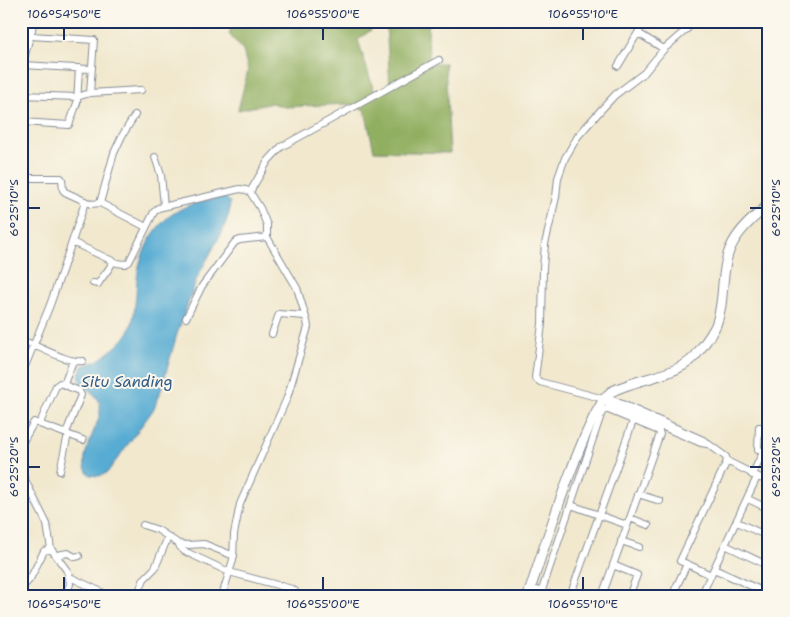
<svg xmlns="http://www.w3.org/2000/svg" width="790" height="617" viewBox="0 0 790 617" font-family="'Shantell Sans',sans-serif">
  <rect width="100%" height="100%" fill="#fbf7ec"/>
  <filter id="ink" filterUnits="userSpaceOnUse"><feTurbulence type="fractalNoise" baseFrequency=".02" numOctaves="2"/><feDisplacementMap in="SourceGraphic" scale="10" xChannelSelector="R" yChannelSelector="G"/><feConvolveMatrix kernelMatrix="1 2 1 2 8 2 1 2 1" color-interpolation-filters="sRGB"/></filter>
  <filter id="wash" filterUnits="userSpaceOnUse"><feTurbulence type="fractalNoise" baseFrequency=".0096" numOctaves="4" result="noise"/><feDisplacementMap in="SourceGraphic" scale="20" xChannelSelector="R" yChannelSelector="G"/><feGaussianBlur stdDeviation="1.12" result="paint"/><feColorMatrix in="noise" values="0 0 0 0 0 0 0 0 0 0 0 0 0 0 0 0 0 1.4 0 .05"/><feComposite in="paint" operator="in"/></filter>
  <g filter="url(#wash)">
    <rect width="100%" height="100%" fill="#f1e8ce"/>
    <path fill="#91af61" stroke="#566f60" d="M234,21H372V29L358,40L374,91L390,87L386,21H428L429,64L445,63L450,153L374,151L365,110L346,104L285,107L272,103L238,110L248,70L243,50L229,34Z"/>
    <path fill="#57acd3" stroke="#396e98" d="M225,197L230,202L229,213L223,230L197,278L177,334L159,397L153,410L107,473L99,476L90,475C74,462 98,429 100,412C104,387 70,392 82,366C93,364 101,359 109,352C116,347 123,341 128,333C133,325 134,314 135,304C137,292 136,278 139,266C144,247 156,224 174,213C189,203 207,200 225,197Z"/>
  </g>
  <g filter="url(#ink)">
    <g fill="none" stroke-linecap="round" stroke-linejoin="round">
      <g stroke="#868c96" stroke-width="8">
        <path id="street" d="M21,25L32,30
          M638,33L664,49
          M31,36L94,40L90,93L141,90
          M23,65L92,69
          M618,66L645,21
          M21,70L34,21
          M21,95L77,97L90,93
          M21,122L69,125L77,103L79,68
          M155,157L161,175L164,206
          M21,178H61L62,179L63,190L65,192L91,204L100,203L114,153L122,136L135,115
          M250,192L268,161L281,147L439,60
          M100,203L146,227
          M72,242L85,202
          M93,283L98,284C103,275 109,271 113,261
          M186,318L202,286L235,242L240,240L267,237
          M272,334L279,314L305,316
          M21,340C37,345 69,364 83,361
          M21,376L50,305L72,242L117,263L125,264L129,262L154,212L158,208L240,189L246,190L250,192L260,208L267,225V237L297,288L307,321L308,327L287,398L240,504L234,534L233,560L222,596
          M64,384L73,361
          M606,397L703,440L726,457L727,461L680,561L687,564L672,596
          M604,399L540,382L535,378L542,324L543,268L545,244L556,197L558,178L565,158L578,136L601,110L615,95L644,73L664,49L687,29L693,21
          M602,401L701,443L707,444
          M40,423L56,386L60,383L79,391L81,395L66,433
          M769,428L759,427L758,448V450L769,451
          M21,445L34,422L83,440
          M727,461L769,482
          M60,471L68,434
          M21,472L47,524L51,549L68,572L70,584L65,596
          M752,475L764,450
          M638,494L660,501
          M748,499L769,509
          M571,505L627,525
          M630,518L648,525
          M737,522L769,537
          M143,525L158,530L179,544L188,545L204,544L234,556
          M621,541L639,547
          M179,544L180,547L184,551L229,572L292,589L295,591L296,596
          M725,545L769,566
          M57,555L68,553L75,557L79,556
          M687,564L711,575
          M613,565L637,575L629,596
          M714,569L769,594
          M70,577L110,596
          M531,588L555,596
          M21,589L30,579L44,551L51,549
          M703,592L711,596
          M137,596L144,579L155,568L168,537
          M540,596L602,412L606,409L659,431L660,434L602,596
          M570,596L633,421
          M701,596L757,477"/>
      </g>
      <g stroke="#868c96" stroke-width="11">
        <path id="secondary" d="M528,596C539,563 588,406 611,392C635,378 684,376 699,351C705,343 712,334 716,325C721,312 722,298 723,284C724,274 725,264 728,254C734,235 753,217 769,205"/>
      </g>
      <use href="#street" stroke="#fff" stroke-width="6"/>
      <use href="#secondary" stroke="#fff" stroke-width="9"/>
    </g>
  </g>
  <path fill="none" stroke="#1b2f5e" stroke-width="2" d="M64,28V40M323,28V40M583,28V40M28,208H40M750,208H762M28,467H40M750,467H762M64,577V590M323,577V590M583,577V590"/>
  <g text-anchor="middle" stroke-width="4" stroke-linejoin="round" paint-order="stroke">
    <g font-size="15" font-style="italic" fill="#305b87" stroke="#fbf7ec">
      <text x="127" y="387">Situ Sanding</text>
    </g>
  </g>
  <rect width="790" height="617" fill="none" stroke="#fbf7ec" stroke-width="55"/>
  <rect x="28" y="28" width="734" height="562" fill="none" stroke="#1b2f5e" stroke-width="2"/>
  <g font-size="12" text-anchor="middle" fill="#1b2f5e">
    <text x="64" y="18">106°54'50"E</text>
    <text x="323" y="18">106°55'00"E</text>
    <text x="583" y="18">106°55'10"E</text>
    <text transform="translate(14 208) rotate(-90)" y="4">6°25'10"S</text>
    <text transform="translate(776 208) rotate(-90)" y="4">6°25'10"S</text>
    <text transform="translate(14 467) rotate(-90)" y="4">6°25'20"S</text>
    <text transform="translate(776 467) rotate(-90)" y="4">6°25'20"S</text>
    <text x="64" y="608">106°54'50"E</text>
    <text x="323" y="608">106°55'00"E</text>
    <text x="583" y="608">106°55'10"E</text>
  </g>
</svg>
